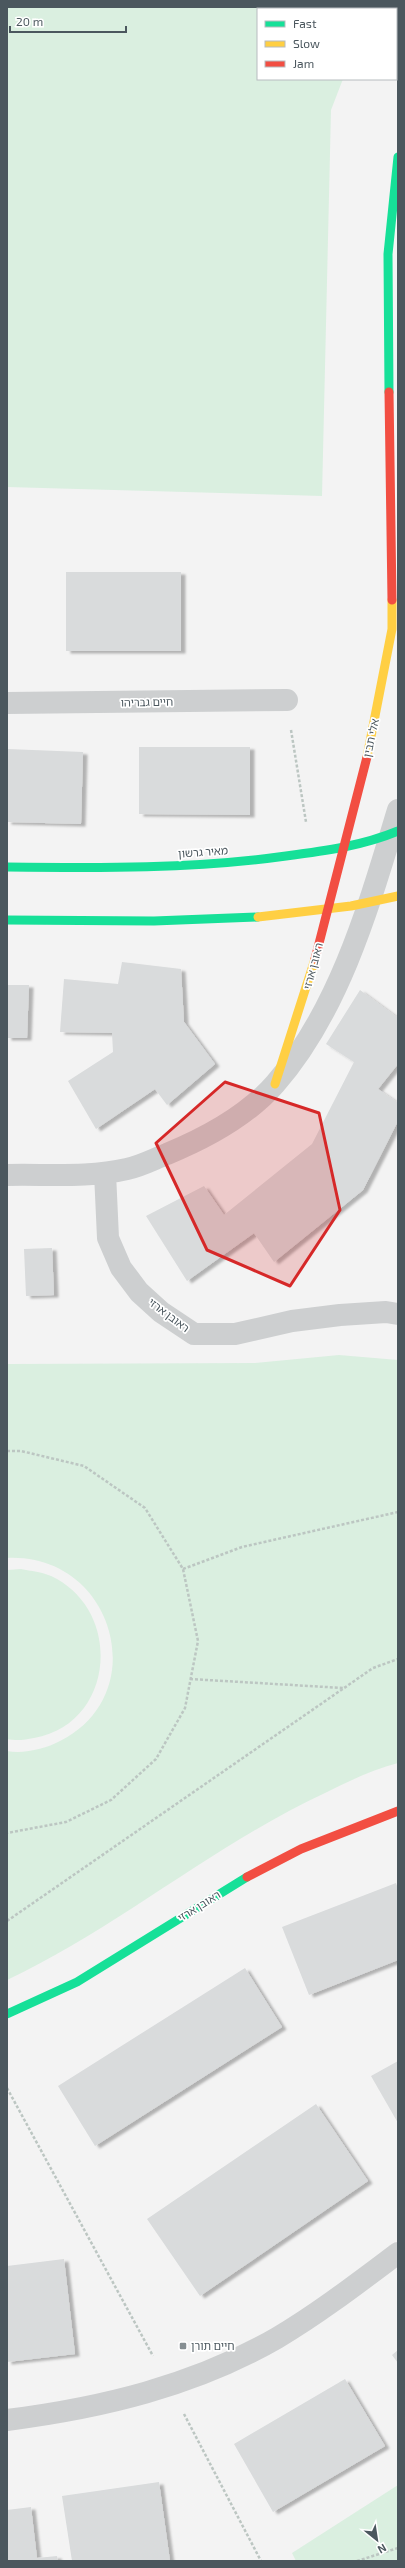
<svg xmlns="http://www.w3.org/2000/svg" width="405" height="2568" viewBox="0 0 405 2568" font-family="'Exo 2','Noto Sans Hebrew',sans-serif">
  <defs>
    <filter id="shadow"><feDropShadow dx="4.5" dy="2.5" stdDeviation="1" flood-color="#0004"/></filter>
  </defs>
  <rect width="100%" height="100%" fill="#f3f3f3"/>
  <path fill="#daefe0" d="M7,7H371L370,9H258V79H343L331,110L322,496L7,487Z
    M339,1355L398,1360V1763C372,1770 349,1781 325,1793C213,1845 119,1927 7,1980V1751C24,1754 45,1749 60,1741C154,1694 114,1553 7,1558V1364L255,1363Z
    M21,1569C31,1571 42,1572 51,1576C124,1610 115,1724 34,1738C24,1740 17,1741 7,1739V1570Z
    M398,2485V2561H296L292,2553Z"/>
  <path fill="#d9dbdc" filter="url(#shadow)" d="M66,572H181V651H66Z
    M139,747H250V815L139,814Z
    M7,749L83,752L81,824L7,822Z
    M122,962L181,969L184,1022L215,1064L167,1105L155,1089L96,1129L68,1081L113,1052L112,1033L60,1032L64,979L118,984Z
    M7,985H29L27,1038H7Z
    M360,990L398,1018V1064L378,1089L398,1103V1121L363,1190L274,1262L254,1233L187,1281L146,1216L204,1186L224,1215L312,1144L354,1062L326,1044Z
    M52,1248L54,1295L26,1296L24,1249Z
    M396,1883L398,1889V1960L309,1995L282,1927Z
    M245,1968L282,2027L95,2146L58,2086Z
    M398,2061V2123L371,2076Z
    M316,2104L368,2181L200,2296L147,2219Z
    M64,2259L75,2354L7,2362V2266Z
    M398,2350V2363L392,2355Z
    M345,2379L385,2446L273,2512L234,2444Z
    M159,2482L170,2561H72L62,2496Z
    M31,2507L37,2558L57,2556L58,2561H7V2510Z"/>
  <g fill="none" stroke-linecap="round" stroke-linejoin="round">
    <path stroke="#bcc6c2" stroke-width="2.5" stroke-dasharray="3 2" stroke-linecap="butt" d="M291,730L306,822
      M7,1451H21L84,1466L145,1508L183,1569L198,1641L185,1708L156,1759L111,1800L66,1822L7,1833
      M183,1569L242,1547L398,1512
      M190,1679L343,1688
      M7,1921L373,1668L398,1659
      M7,2088L153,2356
      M184,2414L261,2561
      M357,2561L398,2548"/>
    <path stroke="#cdcfd0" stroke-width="22" d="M7,703L287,700
      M105,1173L108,1238L121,1268L139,1292L161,1312L194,1334H235L292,1321L340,1315L386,1312L398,1314
      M7,1175C46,1174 89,1178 127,1169C141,1166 154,1159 167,1154C206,1138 247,1116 275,1084C340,1010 370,902 398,810
      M7,2420C101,2408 194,2386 277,2338C319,2313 358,2283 398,2253"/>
    <path stroke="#16e098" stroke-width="9" d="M389,392L388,254L398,157
      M7,867C100,868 193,869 286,856C324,851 362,846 398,831
      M7,920L154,921L258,917
      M7,2014L77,1982L247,1877"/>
    <path stroke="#ffcf43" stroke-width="9" d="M367,757L392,629V600
      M258,917L351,906L398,896
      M275,1084L315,959"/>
    <path stroke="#f24e42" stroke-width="9" d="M389,392L392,600
      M315,959L367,757
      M247,1877L301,1849L398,1811"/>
  </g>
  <path fill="#d62828" fill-opacity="0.2" stroke="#d62828" stroke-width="3" stroke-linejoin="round" d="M225,1082L319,1113L340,1210L290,1286L207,1250L156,1143Z"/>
  <rect fill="#868e92" stroke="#fff" stroke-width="1.5" x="179" y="2342" width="8" height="8" rx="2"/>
  <g text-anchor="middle" stroke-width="3.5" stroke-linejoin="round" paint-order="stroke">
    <g font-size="11" fill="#4b575e" stroke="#fff">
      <text transform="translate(147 702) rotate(-1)" y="4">חיים גבריהו</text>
      <text transform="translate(371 738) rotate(-78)" y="4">אלי תבין</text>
      <text transform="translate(203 852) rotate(-4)" y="4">מאיר גרשון</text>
      <text transform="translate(313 966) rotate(-75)" y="4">ראובן ארזי</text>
      <text transform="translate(169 1315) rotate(37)" y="4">ראובן ארזי</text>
      <text transform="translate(199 1906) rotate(-32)" y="4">ראובן ארזי</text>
    </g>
    <g font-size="11" fill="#4b575e" stroke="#fff" text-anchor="start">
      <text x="191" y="2350">חיים תורן</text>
    </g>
  </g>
  <rect width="405" height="2568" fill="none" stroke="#4b575e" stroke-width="16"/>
  <rect x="257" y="8" width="140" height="72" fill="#ffffff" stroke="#b7bcbf"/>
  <rect x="265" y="21" width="20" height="6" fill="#16e098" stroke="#b7bcbf"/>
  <text x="293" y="28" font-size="12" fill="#4b575e">Fast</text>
  <rect x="265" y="41" width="20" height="6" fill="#ffcf43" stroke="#b7bcbf"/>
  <text x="293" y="48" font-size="12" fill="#4b575e">Slow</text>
  <rect x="265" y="61" width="20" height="6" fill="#f24e42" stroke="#b7bcbf"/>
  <text x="293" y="68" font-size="12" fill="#4b575e">Jam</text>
  <g transform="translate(377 2540) rotate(150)" stroke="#ffffff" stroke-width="3" paint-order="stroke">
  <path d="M0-3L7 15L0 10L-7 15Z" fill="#4b575e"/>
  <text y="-6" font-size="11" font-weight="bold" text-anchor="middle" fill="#4b575e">N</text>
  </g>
  <path d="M10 26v6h116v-6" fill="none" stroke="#4b575e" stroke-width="2"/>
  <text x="16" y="26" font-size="12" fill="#4b575e" stroke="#ffffff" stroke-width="3" paint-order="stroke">20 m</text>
</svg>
